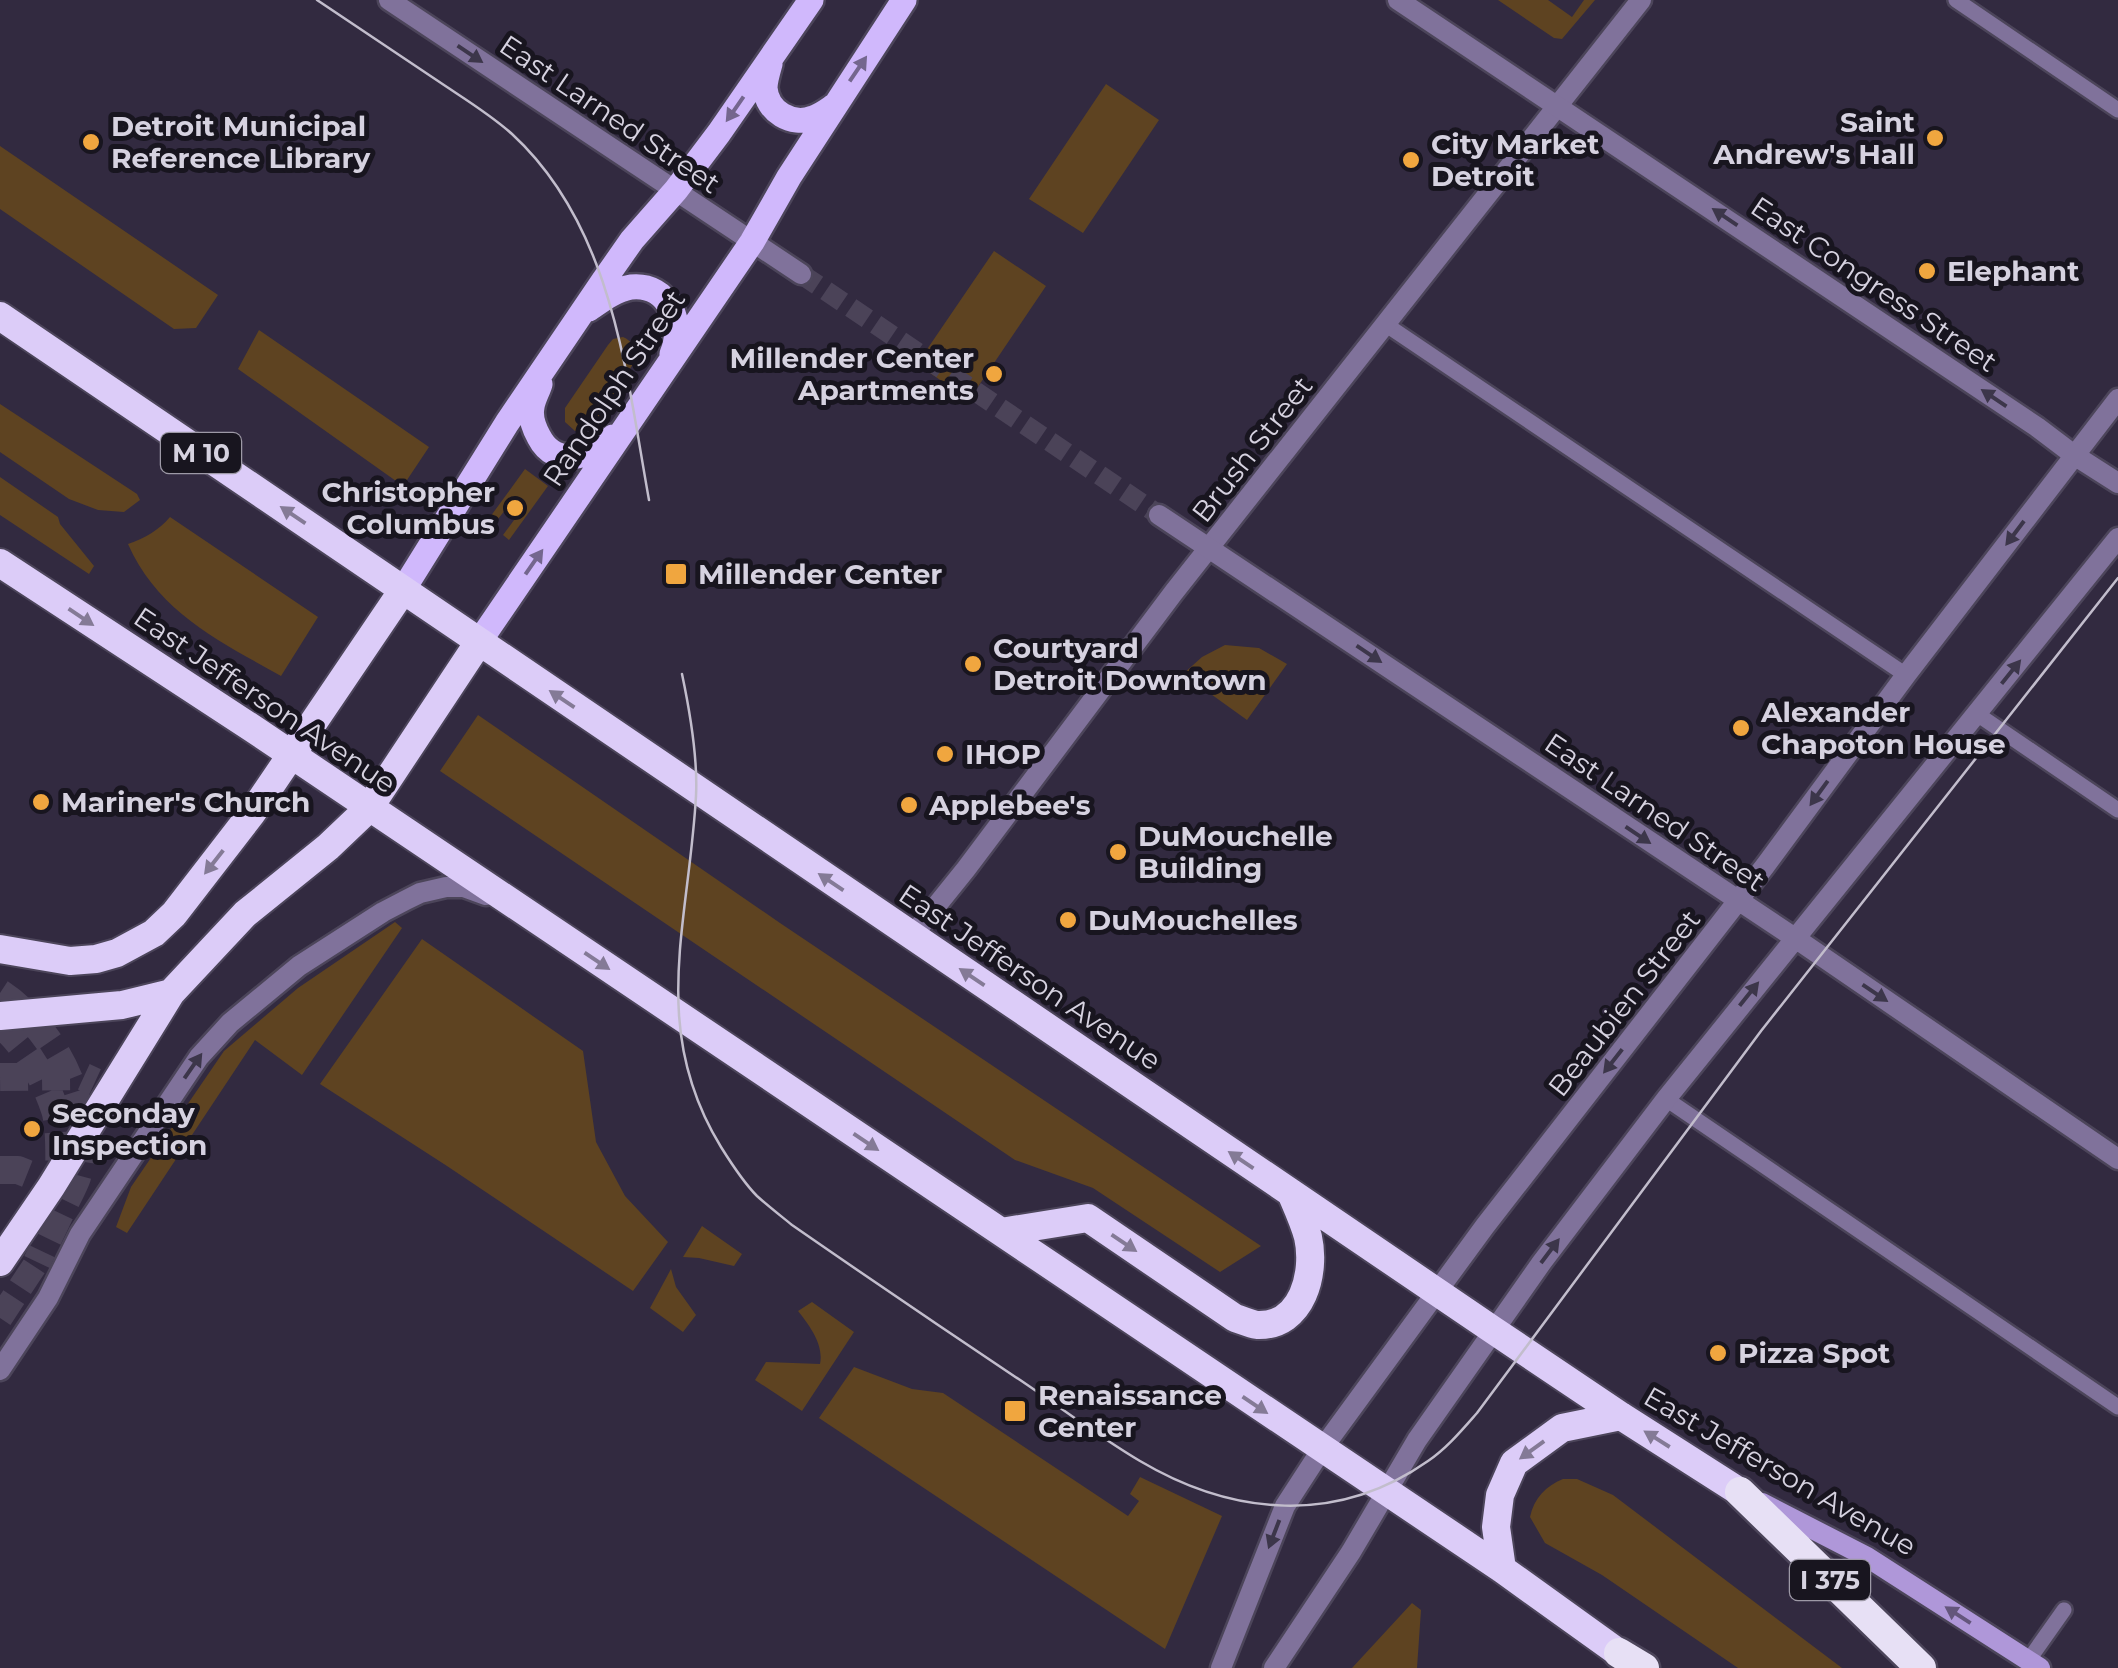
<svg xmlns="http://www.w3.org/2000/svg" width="2118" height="1668" viewBox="0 0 2118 1668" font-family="Montserrat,sans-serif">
  <rect width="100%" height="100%" fill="#322a40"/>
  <path fill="#5e4321" d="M1498,0H1548L1572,17L1584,0H1595L1562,39L1554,38Z
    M1106,84L1159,120L1083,233L1029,199Z
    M0,146L218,295L196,328L174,329L0,209Z
    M994,251L1046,286L969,400L917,364Z
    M259,330L429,447L403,486L238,369Z
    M623,337C634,342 637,350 635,361L593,426L583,431H575L565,422V408L608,345L613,339Z
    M0,404L137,494L140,500L124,512L98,510L69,499L0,452Z
    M525,469L548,486L509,540L503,535L523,508L513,500L491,528L485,524Z
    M0,477L58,517L60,524L94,566L89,574L0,515Z
    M170,517L318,617L281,676C219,641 158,612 128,544C145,538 158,531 170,517Z
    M1225,645L1259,648L1287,664L1247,720L1183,674L1202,657Z
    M478,715L780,923L1261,1246L1220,1272L1093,1188L1015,1160L440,771Z
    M395,922L402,928L302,1075L255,1040L127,1233L116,1227L131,1187L224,1051L298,988Z
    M422,939L583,1051L596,1142L625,1196L668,1242L633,1291L447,1166L320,1084Z
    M702,1226L742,1254L734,1266L699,1258L683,1257Z
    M671,1269L676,1287L696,1315L683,1332L650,1308Z
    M812,1302L854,1332L802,1411L755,1380L766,1362L820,1364C824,1345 810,1326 798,1311Z
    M854,1367L912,1389L943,1393L1128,1516L1139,1501L1130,1494L1140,1477L1222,1516L1165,1649L819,1418Z
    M1563,1479H1577L1613,1495L1842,1668H1738L1602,1575L1545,1543L1530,1517C1534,1498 1546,1486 1563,1479Z
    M1412,1603L1421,1610L1417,1668H1352Z"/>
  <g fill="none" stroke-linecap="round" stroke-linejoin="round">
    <path stroke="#4b4358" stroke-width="20" stroke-dasharray="20 10" stroke-linecap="butt" d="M801,274L1159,515"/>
    <path stroke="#4b4358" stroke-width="25" stroke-dasharray="25 12" stroke-linecap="butt" d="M0,1318L37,1262"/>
    <path stroke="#4b4358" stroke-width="28" stroke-dasharray="28 14" stroke-linecap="butt" d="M0,993C56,1030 96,1109 77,1177C74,1186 68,1196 64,1205C55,1224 46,1243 37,1262
      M0,1024C25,1044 45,1079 55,1110C61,1128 59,1168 59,1189
      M0,1077L82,1076L95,1082
      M0,1170H18L33,1176"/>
    <g stroke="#4c455a" stroke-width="20">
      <path id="service" d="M1956,0L2118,110
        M1385,324L1906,675
        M1977,714L2118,810
        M1666,1099L2118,1407
        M2028,1661L2064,1610"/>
    </g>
    <g stroke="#4c455a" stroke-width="25">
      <path id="minor" d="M912,936L966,869L1174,592L1641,0"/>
    </g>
    <g stroke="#4c455a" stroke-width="25">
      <path id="tertiary" d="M389,0L801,274
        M1398,0L2037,427L2074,455L2118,483
        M1159,515L1795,938L2118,1159
        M0,1370L48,1298L80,1234L199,1057L230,1023L299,966L383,912L406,900L420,893L446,887H464L486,895
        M1221,1668L1285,1506L1322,1449L1485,1226L1765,866L1906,675L2118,399
        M1274,1668L1351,1552L1417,1440L1542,1262L1666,1099L2118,538"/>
    </g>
    <g stroke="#4c455a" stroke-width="25">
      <path id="secondary" d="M1762,1503L1867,1557L2040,1668"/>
    </g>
    <g stroke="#4c455a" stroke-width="30">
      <path id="primary" d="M770,64C768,71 765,81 765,88C767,112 792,126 813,118C820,116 828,110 834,106
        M589,309C602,300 615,290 631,287C669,283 685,324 672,354
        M540,384C538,391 533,399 532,407C530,417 534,428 539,437C556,470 592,456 613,437
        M403,590L507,423L604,280L632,240L676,190L719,133L811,0
        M479,642L752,242L789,177L904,0"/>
    </g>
    <g stroke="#4c455a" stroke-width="32">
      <path id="trunk" d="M0,316L1493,1330L1621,1416L1740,1492
        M0,563L252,728L1502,1569L1619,1653
        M0,949L70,961L96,959L117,953L154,933L174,914L252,813L403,590
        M0,1016L122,1005L171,993
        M1001,1232L1088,1218L1235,1318C1242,1320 1250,1324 1257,1325C1303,1327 1316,1272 1308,1237C1304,1222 1297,1207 1291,1193
        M0,1262L51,1187L171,993L245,914L328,847L369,808L479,642
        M1502,1569L1496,1527L1500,1495L1514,1463L1562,1428L1621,1416"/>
    </g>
    <g stroke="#4c455a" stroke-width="35">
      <path id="motorway" d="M1740,1492L1921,1668
        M1619,1653L1644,1668"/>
    </g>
    <use href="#service" stroke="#80729b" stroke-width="15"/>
    <use href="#minor" stroke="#80729b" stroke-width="20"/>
    <use href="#tertiary" stroke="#80729b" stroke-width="20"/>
    <use href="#secondary" stroke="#af97d9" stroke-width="20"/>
    <use href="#primary" stroke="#d0b8fc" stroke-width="25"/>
    <use href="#trunk" stroke="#dcccf8" stroke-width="28"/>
    <use href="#motorway" stroke="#e7e0f5" stroke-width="30"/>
    <path stroke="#c2bdcc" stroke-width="2.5" d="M317,0C357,27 397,54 438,81C463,98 490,114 512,134C613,227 626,373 649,500
      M682,674C690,712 698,757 696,796C689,923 648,1028 721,1147C731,1163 743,1182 757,1196C768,1206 781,1216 792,1225C870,1279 948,1332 1026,1384C1064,1410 1101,1438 1140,1461C1233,1516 1337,1525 1428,1461C1447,1448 1462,1430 1477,1413L1761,1031L2118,578"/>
  </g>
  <defs><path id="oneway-solid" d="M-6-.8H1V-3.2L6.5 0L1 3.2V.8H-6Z" transform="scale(2.5)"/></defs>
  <g fill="#3c364a">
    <use href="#oneway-solid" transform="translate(470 54) rotate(34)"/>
    <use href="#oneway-solid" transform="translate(1725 217) rotate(-146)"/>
    <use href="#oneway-solid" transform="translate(1994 398) rotate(-146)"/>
    <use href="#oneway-solid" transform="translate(2015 533) rotate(127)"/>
    <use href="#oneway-solid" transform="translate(1369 654) rotate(34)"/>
    <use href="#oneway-solid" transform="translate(2011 672) rotate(-51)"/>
    <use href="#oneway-solid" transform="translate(1819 793) rotate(126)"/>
    <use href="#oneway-solid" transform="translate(1638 835) rotate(34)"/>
    <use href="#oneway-solid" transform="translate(1875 993) rotate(34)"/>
    <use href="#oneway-solid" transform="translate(1749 994) rotate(-51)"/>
    <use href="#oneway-solid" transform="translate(1613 1061) rotate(128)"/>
    <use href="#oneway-solid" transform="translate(193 1066) rotate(-55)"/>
    <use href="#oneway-solid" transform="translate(1550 1251) rotate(-53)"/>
    <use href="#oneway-solid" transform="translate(1274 1534) rotate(111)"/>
  </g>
  <g fill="#74668e">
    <use href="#oneway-solid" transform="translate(858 69) rotate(-56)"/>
    <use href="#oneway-solid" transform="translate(735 109) rotate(125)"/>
    <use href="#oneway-solid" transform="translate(534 562) rotate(-55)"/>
  </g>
  <g fill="#847a96">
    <use href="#oneway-solid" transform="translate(293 515) rotate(-146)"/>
    <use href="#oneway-solid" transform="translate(81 617) rotate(34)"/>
    <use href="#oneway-solid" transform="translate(562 699) rotate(-146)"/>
    <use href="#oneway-solid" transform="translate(214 862) rotate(128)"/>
    <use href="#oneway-solid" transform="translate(831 882) rotate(-146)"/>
    <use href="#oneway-solid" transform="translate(597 961) rotate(34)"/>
    <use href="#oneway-solid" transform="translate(972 977) rotate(-146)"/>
    <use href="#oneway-solid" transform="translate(866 1142) rotate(34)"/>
    <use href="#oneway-solid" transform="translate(1241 1160) rotate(-146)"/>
    <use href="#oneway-solid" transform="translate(1124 1243) rotate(34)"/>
    <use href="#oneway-solid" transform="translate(1255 1405) rotate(34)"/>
    <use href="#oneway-solid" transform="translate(1657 1439) rotate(-148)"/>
    <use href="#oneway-solid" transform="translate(1532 1450) rotate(144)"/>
  </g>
  <use fill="#64567c" href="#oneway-solid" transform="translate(1958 1615) rotate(-147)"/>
  <g fill="#f0a63f" stroke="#18151f" stroke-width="4">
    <circle cx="1935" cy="138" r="10"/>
    <circle cx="91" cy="142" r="10"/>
    <circle cx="1411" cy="160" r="10"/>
    <circle cx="1927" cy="271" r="10"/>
    <circle cx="994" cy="374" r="10"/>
    <circle cx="515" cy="508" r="10"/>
    <rect x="664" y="562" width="24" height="24" rx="5"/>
    <circle cx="973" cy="664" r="10"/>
    <circle cx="1741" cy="728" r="10"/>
    <circle cx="945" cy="754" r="10"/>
    <circle cx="41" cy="802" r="10"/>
    <circle cx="909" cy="805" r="10"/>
    <circle cx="1118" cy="852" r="10"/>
    <circle cx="1068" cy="920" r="10"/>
    <circle cx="32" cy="1129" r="10"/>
    <circle cx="1718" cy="1353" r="10"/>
    <rect x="1003" y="1399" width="24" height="24" rx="5"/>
  </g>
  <g text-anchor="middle" stroke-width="10" stroke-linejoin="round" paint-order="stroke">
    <g fill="#18151f" stroke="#9d99a6" stroke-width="2.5">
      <rect x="161" y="433" width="80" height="40" rx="8"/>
      <rect x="1790" y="1560" width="80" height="40" rx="8"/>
    </g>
    <g font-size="25" font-weight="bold" fill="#d6d2e0">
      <text x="201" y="462">M 10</text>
      <text x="1830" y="1589">I 375</text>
    </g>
    <g font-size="28" fill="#d6d2e0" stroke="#18151f">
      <text transform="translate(610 114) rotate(34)" y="10">East Larned Street</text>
      <text transform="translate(1874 284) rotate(34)" y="10">East Congress Street</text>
      <text transform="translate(614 388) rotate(-56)" y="10">Randolph Street</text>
      <text transform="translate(1252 449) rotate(-52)" y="10">Brush Street</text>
      <text transform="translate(265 700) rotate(34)" y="10">East Jefferson Avenue</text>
      <text transform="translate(1655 812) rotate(34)" y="10">East Larned Street</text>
      <text transform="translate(1030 977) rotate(34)" y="10">East Jefferson Avenue</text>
      <text transform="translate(1624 1003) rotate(-52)" y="10">Beaubien Street</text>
      <text transform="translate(1780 1471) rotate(30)" y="10">East Jefferson Avenue</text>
    </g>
    <g font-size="28" font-weight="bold" fill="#d6d2e0" stroke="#18151f" text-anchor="start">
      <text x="1915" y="132" text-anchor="end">Saint<tspan x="1915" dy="32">Andrew's Hall</tspan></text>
      <text x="111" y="136">Detroit Municipal<tspan x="111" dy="32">Reference Library</tspan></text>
      <text x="1431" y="154">City Market<tspan x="1431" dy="32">Detroit</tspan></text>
      <text x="1947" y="281">Elephant</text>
      <text x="974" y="368" text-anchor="end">Millender Center<tspan x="974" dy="32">Apartments</tspan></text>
      <text x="495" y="502" text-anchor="end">Christopher<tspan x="495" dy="32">Columbus</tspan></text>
      <text x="698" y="584">Millender Center</text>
      <text x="993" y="658">Courtyard<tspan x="993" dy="32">Detroit Downtown</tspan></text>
      <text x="1761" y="722">Alexander<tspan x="1761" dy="32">Chapoton House</tspan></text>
      <text x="965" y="764">IHOP</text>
      <text x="61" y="812">Mariner's Church</text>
      <text x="929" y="815">Applebee's</text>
      <text x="1138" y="846">DuMouchelle<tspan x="1138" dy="32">Building</tspan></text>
      <text x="1088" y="930">DuMouchelles</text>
      <text x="52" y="1123">Seconday<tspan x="52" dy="32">Inspection</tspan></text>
      <text x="1738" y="1363">Pizza Spot</text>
      <text x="1038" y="1405">Renaissance<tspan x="1038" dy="32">Center</tspan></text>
    </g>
  </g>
</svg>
